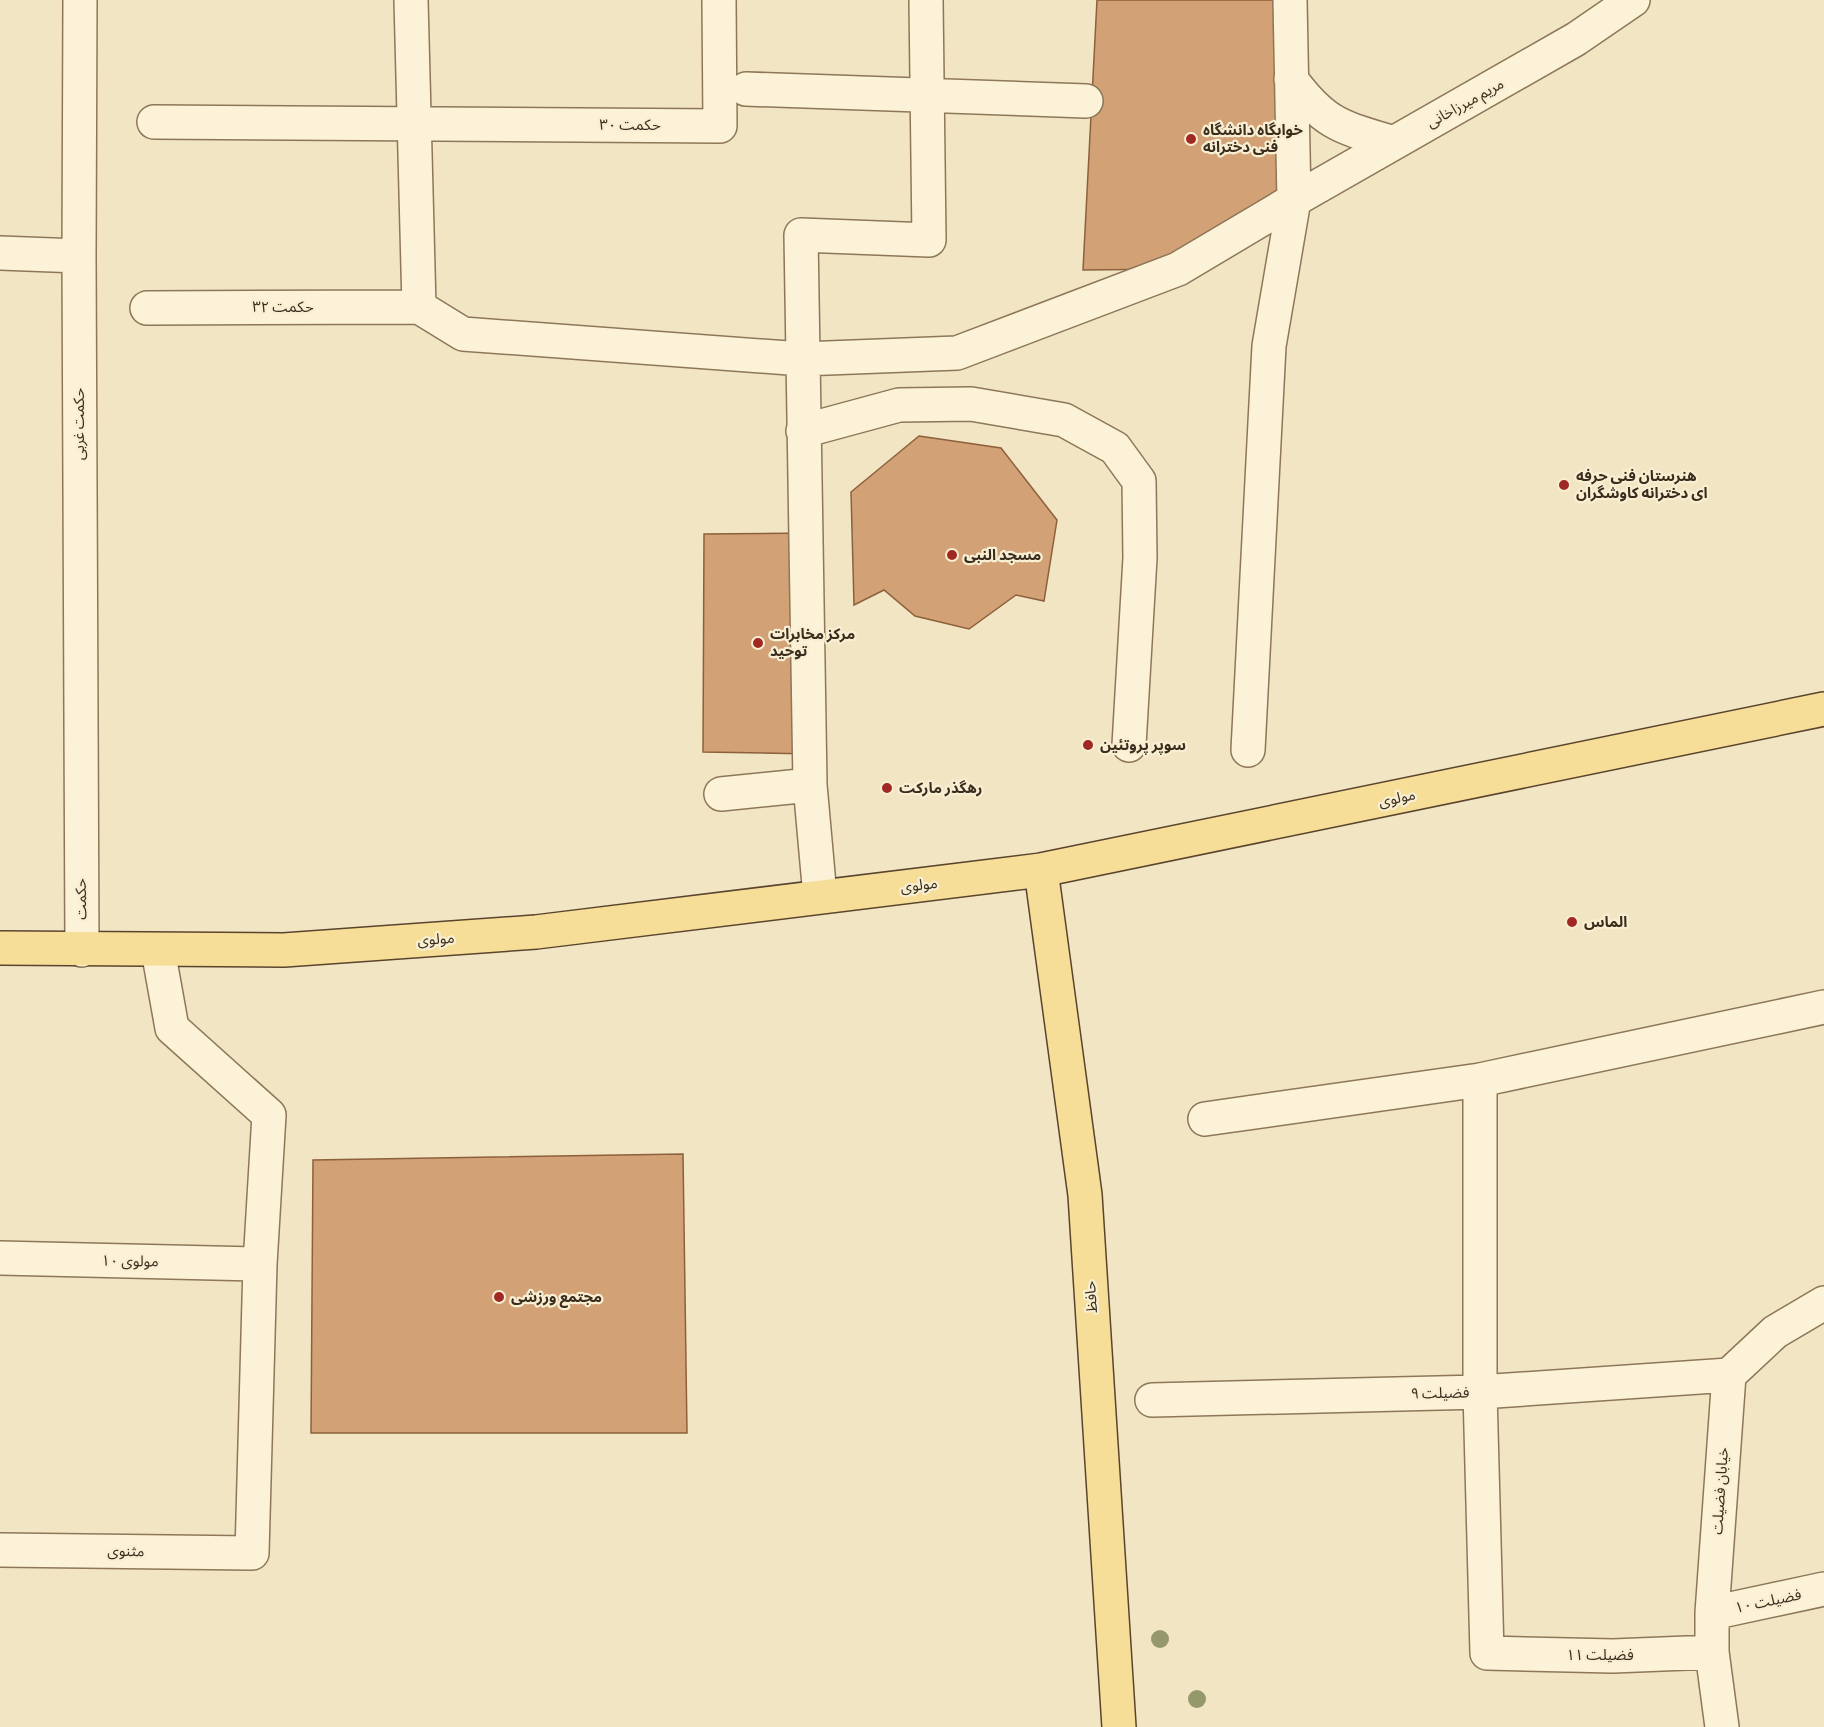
<svg xmlns="http://www.w3.org/2000/svg" width="1824" height="1727" viewBox="0 0 1824 1727" font-family="'Crimson Pro','Noto Sans Arabic',serif">
  <rect width="100%" height="100%" fill="#f1e5c3"/>
  <path fill="#d2a176" stroke="#8d603c" stroke-width="1.5" d="M1097,0H1290L1294,200L1178,269L1083,270Z
    M919,436L1001,448L1057,520L1044,601L1016,595L969,629L915,616L884,590L854,605L851,492Z
    M812,533L813,754L703,752L704,534Z
    M683,1154L687,1433H311L313,1160Z"/>
  <g fill="none" stroke-linecap="round" stroke-linejoin="round">
    <g stroke="#8d7758" stroke-width="36">
      <path id="minor" d="M80,0L79,256L82,950
        M411,0L419,307
        M1291,79C1325,125 1341,127 1394,143
        M746,89L1086,101
        M154,122L720,126L719,0
        M0,253L79,256
        M419,307L463,334L802,359L957,353L1178,269L1294,200L1576,39L1633,0
        M147,308L419,307
        M803,431L899,405L971,404L1064,420L1115,448L1139,481L1140,558L1129,745
        M1248,750L1269,346L1294,200L1290,0
        M721,794L810,785
        M820,896L810,785L801,235L929,240L926,0
        M1480,1080V1392L1487,1653L1613,1656L1712,1652
        M1205,1119L1480,1080L1824,1007
        M0,1258L260,1264
        M1152,1400L1480,1392L1729,1375
        M0,1550L252,1553L260,1264L269,1115L172,1028L158,950
        M1712,1613L1824,1589
        M1722,1727L1712,1652V1613L1729,1375L1775,1332L1824,1303"/>
    </g>
    <g stroke="#5a442d" stroke-width="36">
      <path id="major" d="M1041,870L1085,1195L1119,1727
        M0,948L284,950L536,932L1041,870L1824,709"/>
    </g>
    <use href="#minor" stroke="#fbf2d7" stroke-width="33"/>
    <use href="#major" stroke="#f6de98" stroke-width="33"/>
  </g>
  <g fill="#95986b">
    <circle cx="1160" cy="1639" r="9"/>
    <circle cx="1197" cy="1699" r="9"/>
  </g>
  <g fill="#a02924" stroke="#f8efd3" stroke-width="2">
    <circle cx="1191" cy="139" r="6"/>
    <circle cx="1564" cy="485" r="6"/>
    <circle cx="952" cy="555" r="6"/>
    <circle cx="758" cy="643" r="6"/>
    <circle cx="1088" cy="745" r="6"/>
    <circle cx="887" cy="788" r="6"/>
    <circle cx="1572" cy="922" r="6"/>
    <circle cx="499" cy="1297" r="6"/>
  </g>
  <g text-anchor="middle" stroke-width="4.5" stroke-linejoin="round" paint-order="stroke">
    <g font-size="15" fill="#3b2d1d" stroke="#f8efd3">
      <text transform="translate(1465 103) rotate(-29)" y="5">مریم میرزاخانی</text>
      <text x="630" y="130">حکمت ۳۰</text>
      <text x="283" y="312">حکمت ۳۲</text>
      <text transform="translate(79 424) rotate(-90)" y="5">حکمت غربی</text>
      <text transform="translate(1397 798) rotate(-12)" y="5">مولوی</text>
      <text transform="translate(919 885) rotate(-7)" y="5">مولوی</text>
      <text transform="translate(81 899) rotate(-91)" y="5">حکمت</text>
      <text transform="translate(436 939) rotate(-4)" y="5">مولوی</text>
      <text transform="translate(130 1261) rotate(1)" y="5">مولوی ۱۰</text>
      <text transform="translate(1091 1297) rotate(-94)" y="5">حافظ</text>
      <text transform="translate(1440 1393) rotate(-1)" y="5">فضیلت ۹</text>
      <text transform="translate(1720 1491) rotate(-86)" y="5">خیابان فضیلت</text>
      <text transform="translate(126 1551) rotate(1)" y="5">مثنوی</text>
      <text transform="translate(1768 1601) rotate(-12)" y="5">فضیلت ۱۰</text>
      <text x="1600" y="1660">فضیلت ۱۱</text>
    </g>
    <g font-size="15" font-weight="bold" fill="#3b2d1d" stroke="#f8efd3" text-anchor="start">
      <text x="1203" y="135">خوابگاه دانشگاه<tspan x="1203" dy="17">فنی دخترانه</tspan></text>
      <text x="1576" y="481">هنرستان فنی حرفه<tspan x="1576" dy="17">ای دخترانه کاوشگران</tspan></text>
      <text x="964" y="560">مسجد النبی</text>
      <text x="770" y="639">مرکز مخابرات<tspan x="770" dy="17">توحید</tspan></text>
      <text x="1100" y="750">سوپر پروتئین</text>
      <text x="899" y="793">رهگذر مارکت</text>
      <text x="1584" y="927">الماس</text>
      <text x="511" y="1302">مجتمع ورزشی</text>
    </g>
  </g>
</svg>
